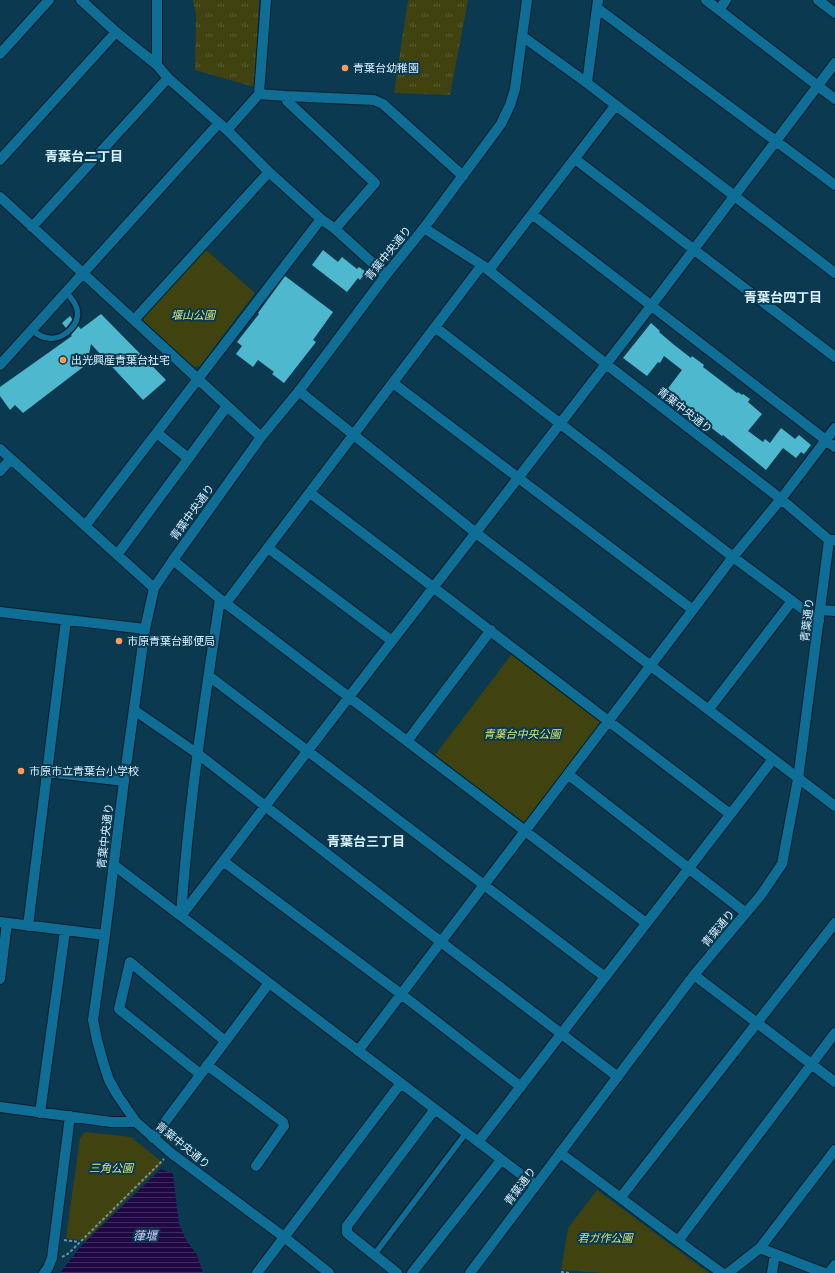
<svg xmlns="http://www.w3.org/2000/svg" width="835" height="1273" viewBox="0 0 835 1273" font-family="'PT Serif','Noto Sans JP',serif">
  <defs>
    <pattern id="grass-tufts" width="24" height="20" patternUnits="userSpaceOnUse"><rect width="24" height="20" fill="#404310"/><path d="M3 7l-1-3M5 7V3M7 7l1-3M15 17l-1-3M17 17v-4M19 17l1-3" fill="none" stroke="#5b5e34"/></pattern>
    <pattern id="water-rules" width="6" height="5" patternUnits="userSpaceOnUse"><rect width="6" height="5" fill="#1f0843"/><path d="M0 2.5h6" fill="none" stroke="#3f2c5f"/></pattern>
  </defs>
  <rect width="100%" height="100%" fill="#0b394f"/>
  <path fill="url(#grass-tufts)" d="M193,0H259L255,87L195,70L196,14Z
    M408,0H468L450,95L394,93Z"/>
  <path fill="#404310" d="M205,249L255,293L200,366L194,367L144,322V315Z
    M512,654L599,719L600,726L527,821H522L435,755Z
    M85,1132L131,1137L163,1163L85,1241L66,1238L80,1138Z
    M597,1190L709,1273H603L561,1270L568,1228Z"/>
  <path fill="url(#water-rules)" d="M161,1169L173,1174L179,1224L186,1240L197,1255L203,1273H60L81,1246Z"/>
  <path fill="#4eb9ce" d="M323,250L338,262L342,257L357,269L359,267L366,272L360,280L358,278L347,292L312,265Z
    M285,276L333,312L313,340L316,342L284,383L272,374L274,372L258,360L253,367L236,354L242,346L237,342L259,314L258,313Z
    M101,314L166,380L143,400L91,344L87,364L23,413L15,405L10,410L0,396V387L72,336L71,335L78,326L81,329Z
    M70,316L72,319V320L66,328L62,323Z
    M651,323L660,331L659,332L673,344L691,358L692,356L704,365L703,367L737,393L738,392L742,395L743,394L750,399L748,402L762,414L748,431L763,442L765,439L770,443L781,428L795,439L799,435L811,445L804,454L801,452L796,458L783,448L766,470L723,435L722,436L683,406L685,404L666,391L682,370L664,356L660,363L658,362L647,376L623,358Z"/>
  <g fill="none" stroke-linecap="round" stroke-linejoin="round">
    <g stroke="#051f2c" stroke-width="8">
      <path id="service" d="M32,330C37,334 42,338 49,338C60,340 75,329 77,318C80,308 72,299 67,293
        M374,1255L466,1133"/>
    </g>
    <g stroke="#051f2c" stroke-width="12">
      <path id="minor" d="M81,0L116,32L157,65L168,78L227,130L269,172L321,219L335,229L386,275
        M157,0V65
        M706,0L835,99
        M818,0L835,13
        M597,8L835,185
        M719,10L726,0
        M522,36L587,83L835,273
        M0,54L49,0
        M587,83L598,0
        M259,94L286,96L374,100L383,104L463,176
        M286,96L287,101L375,183L335,229
        M227,130L259,94L266,0
        M575,159L835,357
        M0,160L116,32
        M0,197L261,437
        M532,214L835,447
        M32,227L168,78
        M424,228L482,265L606,364L781,499L829,540
        M489,270L615,106
        M134,320L269,172
        M435,327L733,557L819,621
        M0,365L219,123
        M393,383L693,610
        M299,391L476,533L835,806
        M157,433L188,458
        M0,449L154,588
        M0,471L11,459
        M310,493L730,814
        M85,526L321,219
        M268,548L392,641
        M117,555L227,406
        M173,560L220,599L646,923
        M226,603L482,265
        M820,610L835,611
        M0,612L145,629
        M209,676L605,977
        M709,709L792,601
        M134,710L198,754L441,942L618,1077
        M408,740L491,630
        M47,772L124,781
        M569,775L746,913
        M223,861L401,994L521,1087
        M114,865L535,1185
        M181,916L392,641L651,306L835,63
        M181,916C188,810 204,704 220,599
        M0,922L105,935
        M28,926L66,620
        M694,975L835,1082
        M0,979L7,923
        M358,1051L733,557L781,499L835,428
        M207,1065L283,1122L284,1126L256,1166
        M200,1074L119,1009L130,962L225,1041
        M0,1107L111,1122H136
        M40,1113L65,931
        M153,1138L269,983
        M478,1142L773,759
        M560,1153C614,1192 667,1234 722,1273
        M621,1197L835,923
        M678,1241L835,1033
        M760,1248L824,1273
        M44,1273L48,1268L52,1258L70,1116
        M257,1273L401,1083
        M397,1273L347,1233V1226L435,1109
        M412,1273L501,1160
        M728,1273L760,1248L835,1150
        M772,1273L775,1254
        M829,1273L835,1265"/>
    </g>
    <g stroke="#051f2c" stroke-width="12">
      <path id="tertiary" d="M329,1273L284,1237L171,1153L136,1122L118,1096L109,1080L103,1062L97,1040L93,1020L105,935L124,781L145,629L154,588L173,560L261,437L299,391L386,275L424,228L501,124L510,105L515,89L527,0
        M470,1273L694,975L761,895L782,864L798,779L829,540H835"/>
    </g>
    <path stroke="#6d90a2" stroke-width="2" stroke-dasharray="3 2" stroke-linecap="butt" d="M64,1240L79,1242
      M62,1257L69,1253L164,1159
      M561,1272L570,1273"/>
    <use href="#service" stroke="#0e6e96" stroke-width="5.5"/>
    <use href="#minor" stroke="#0e6e96" stroke-width="10"/>
    <use href="#tertiary" stroke="#0e6e96" stroke-width="10"/>
  </g>
  <g fill="#fe9b58" stroke="#0b394f" stroke-width="1.5">
    <circle cx="345" cy="68" r="4"/>
    <circle cx="63" cy="360" r="4"/>
    <circle cx="119" cy="641" r="4"/>
    <circle cx="21" cy="771" r="4"/>
  </g>
  <g text-anchor="middle" stroke-width="4" stroke-linejoin="round" paint-order="stroke">
    <g font-size="11" fill="#d9f0fe" stroke="#0b394f" text-anchor="start">
      <text x="353" y="72">青葉台幼稚園</text>
      <text x="71" y="364">出光興産青葉台社宅</text>
      <text x="127" y="645">市原青葉台郵便局</text>
      <text x="29" y="775">市原市立青葉台小学校</text>
    </g>
    <g font-size="11" fill="#d9f0fe" stroke="#0b394f">
      <text transform="translate(388 253) rotate(-51)" y="4">青葉中央通り</text>
      <text transform="translate(685 410) rotate(38)" y="4">青葉中央通り</text>
      <text transform="translate(192 512) rotate(-54)" y="4">青葉中央通り</text>
      <text transform="translate(807 620) rotate(-83)" y="4">青葉通り</text>
      <text transform="translate(105 836) rotate(-83)" y="4">青葉中央通り</text>
      <text transform="translate(718 928) rotate(-50)" y="4">青葉通り</text>
      <text transform="translate(183 1145) rotate(39)" y="4">青葉中央通り</text>
      <text transform="translate(520 1186) rotate(-53)" y="4">青葉通り</text>
    </g>
    <g font-size="11" font-style="italic" fill="#d8e176" stroke="#0b394f">
      <text x="193" y="319">堰山公園</text>
      <text x="522" y="738">青葉台中央公園</text>
      <text x="111" y="1172">三角公園</text>
      <text x="605" y="1242">君ガ作公園</text>
    </g>
    <g font-size="12" font-style="italic" fill="#cec3fc" stroke="#0b394f">
      <text x="145" y="1240">葎堰</text>
    </g>
    <g font-size="13" font-weight="bold" fill="#d9f0fe" stroke="#0b394f">
      <text x="84" y="161">青葉台二丁目</text>
      <text x="783" y="302">青葉台四丁目</text>
      <text x="366" y="846">青葉台三丁目</text>
    </g>
  </g>
</svg>
